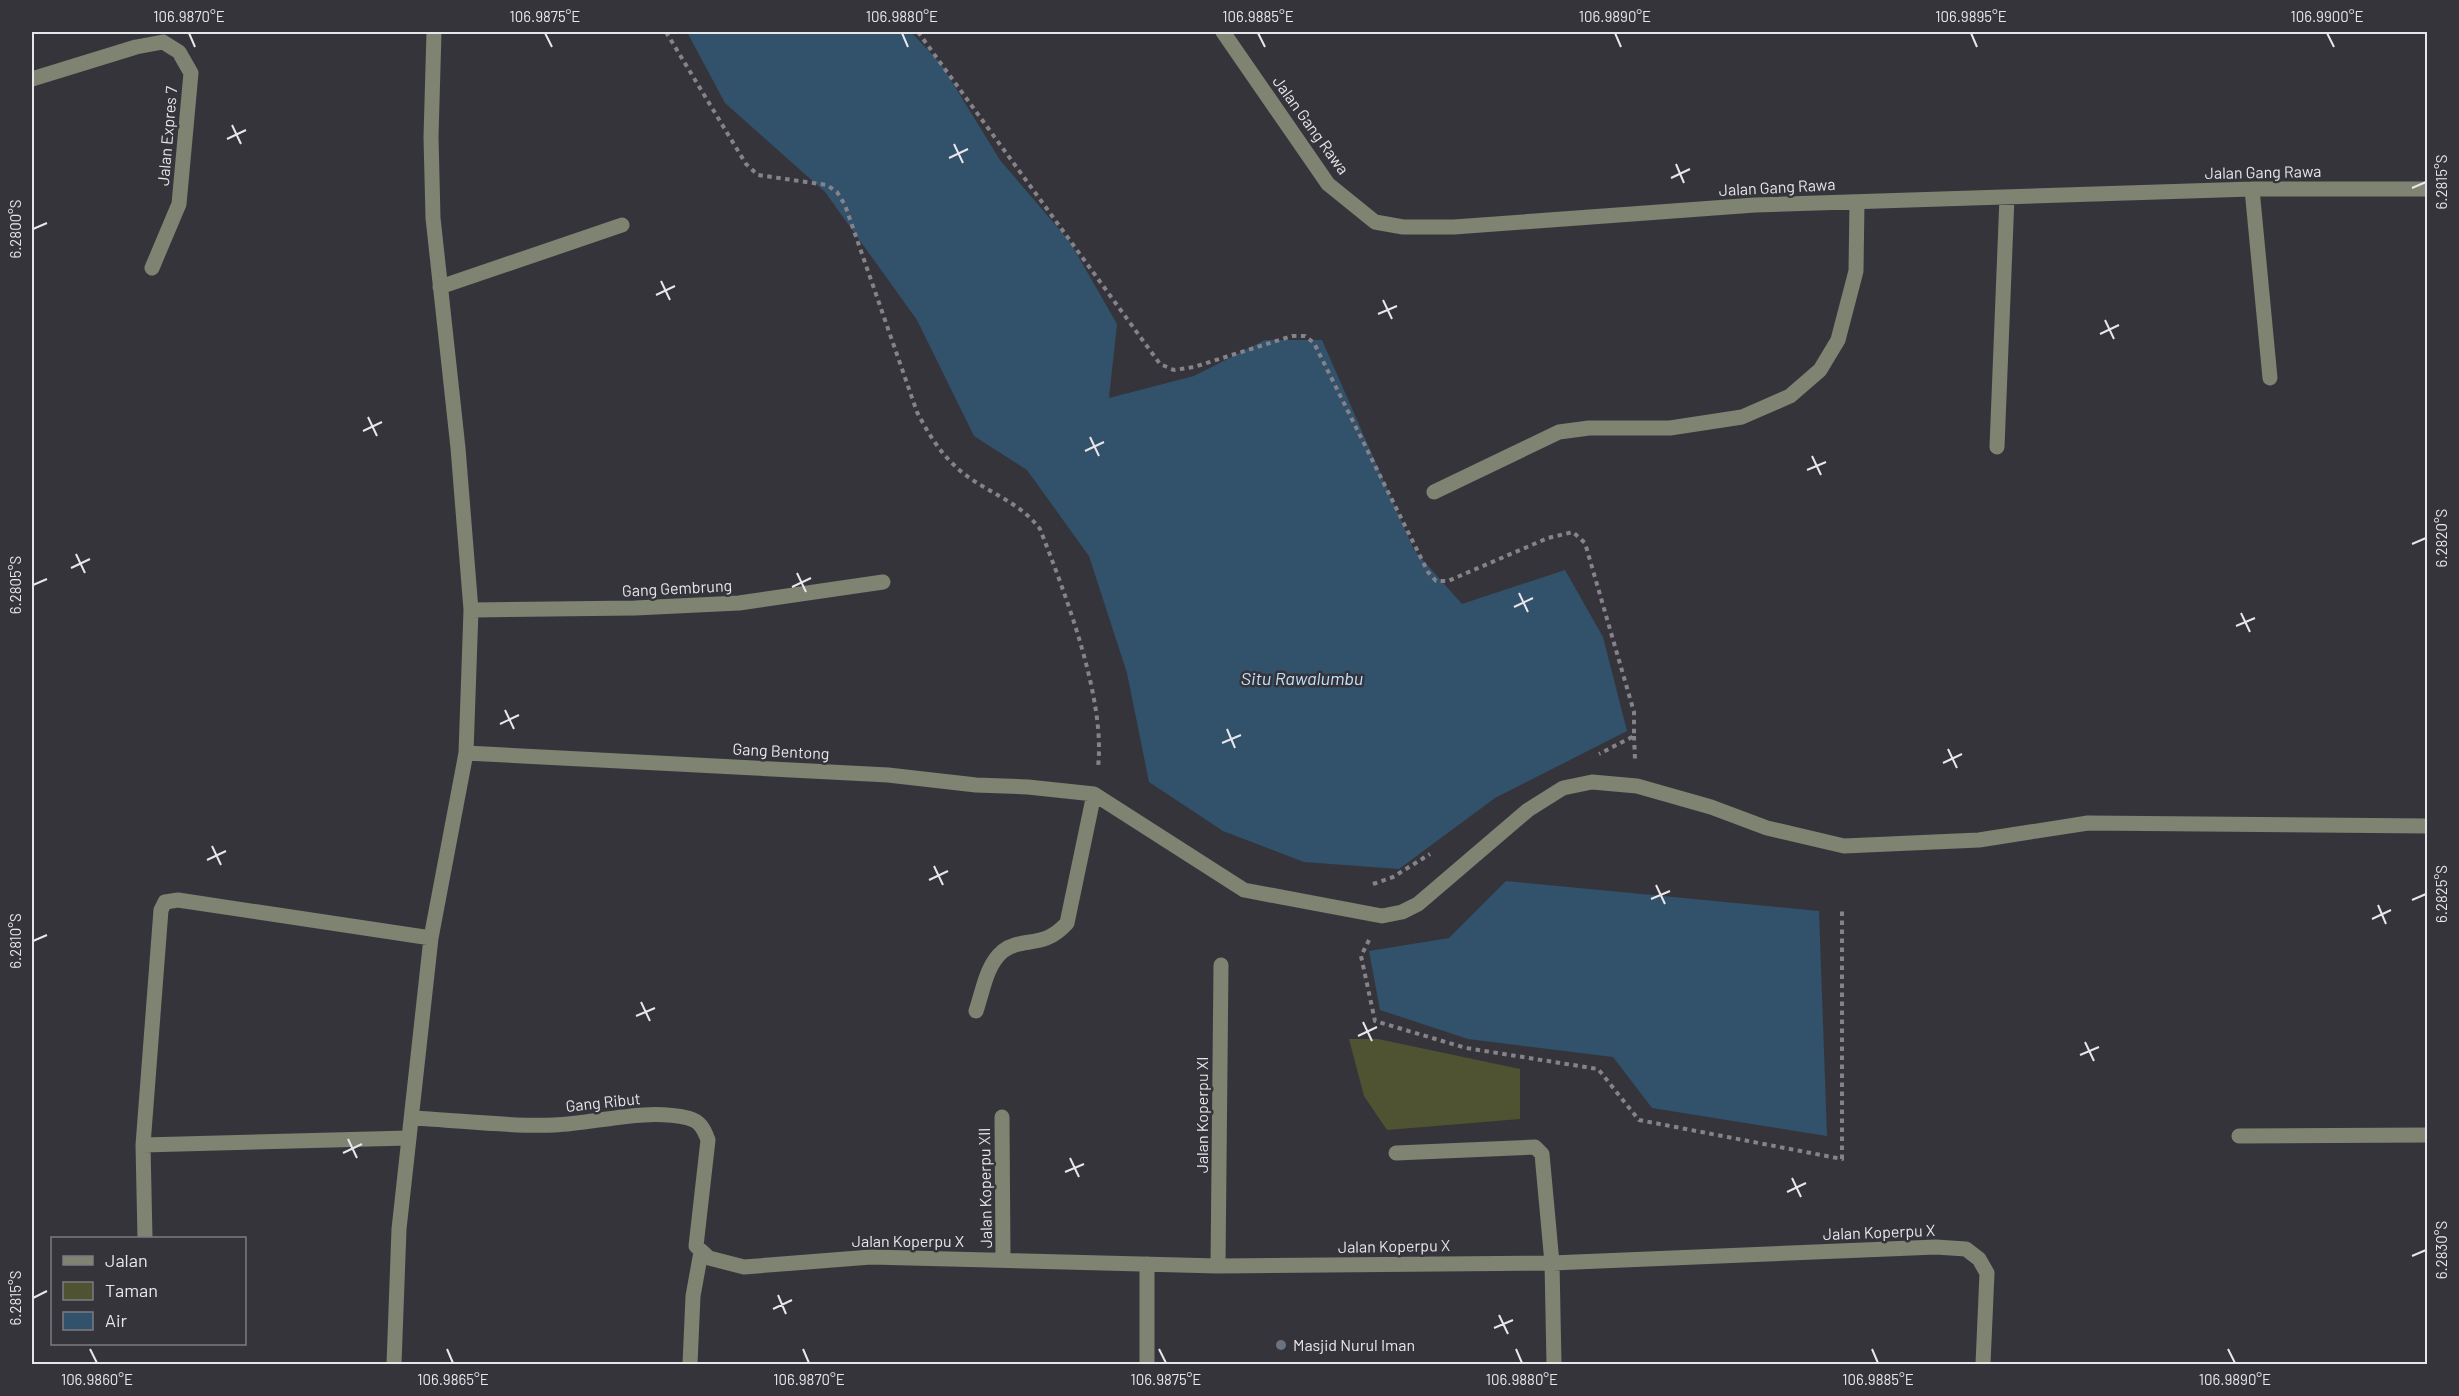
<svg xmlns="http://www.w3.org/2000/svg" width="2459" height="1396" viewBox="0 0 2459 1396" font-family="Barlow,sans-serif">
  <rect width="100%" height="100%" fill="#36343b"/>
  <path fill="#4f5332" d="M1349,1039H1378L1520,1069V1119L1387,1130L1364,1096Z"/>
  <path fill="#32516a" d="M687,32H911L941,64L1000,160L1070,242L1117,324L1109,398L1194,376L1265,340H1322L1414,550L1462,604L1565,570L1603,637L1627,731L1495,798L1399,869L1304,862L1223,831L1149,782L1127,673L1089,556L1027,470L974,436L917,320L825,192L725,103Z
    M1506,881L1819,911L1827,1136L1652,1108L1613,1057L1468,1039L1380,1010L1369,951L1449,938Z"/>
  <g fill="none" stroke-linecap="round" stroke-linejoin="round">
    <path stroke="#858389" stroke-width="4" stroke-dasharray="4.5 4.5" stroke-linecap="butt" d="M666,32L746,164L758,175L827,185L837,192L845,205L917,412C927,431 938,450 954,465C980,491 1018,499 1040,529C1065,593 1106,699 1098,767
      M918,32L1160,364L1174,370L1194,367L1292,336H1305L1314,343L1428,572L1436,581H1448L1548,538L1573,532L1585,543L1634,712V736L1599,754
      M1634,736L1635,759
      M1373,884L1393,877L1430,854
      M1369,940L1361,956L1375,1021L1466,1048L1598,1069L1639,1120L1842,1159V909"/>
    <path stroke="#7e8372" stroke-width="15" d="M1223,32L1328,184L1375,222L1403,227H1454L1755,205L2252,189H2428
      M32,79L136,47L163,42L179,52L191,73L179,204L152,268
      M2252,189L2270,378
      M440,287L622,225
      M1997,447L2007,197
      M1434,492L1559,432L1589,428H1670L1742,417L1790,396L1820,370L1838,340L1856,271L1857,202
      M471,610L635,608L739,603L883,582
      M466,753L888,775L976,785L1028,787L1094,794L1244,890L1382,916L1402,912L1418,904L1528,810L1563,788L1592,782L1637,786L1711,807L1767,828L1844,846L1979,840L2088,823L2428,826
      M976,1011C983,991 986,965 1003,951C1023,936 1043,950 1067,923L1094,794
      M1002,1117L1003,1259
      M412,1118C458,1120 508,1127 554,1125C599,1123 643,1108 688,1118C700,1121 704,1129 708,1140L696,1246L709,1258L744,1267L871,1257L1218,1266L1552,1263L1936,1247L1966,1249L1979,1259L1987,1273L1983,1364
      M2239,1136L2428,1135
      M143,1145L409,1138
      M1396,1153L1535,1147L1542,1154L1552,1263L1554,1364
      M145,1238L143,1145L161,910L165,902L178,900L431,938
      M1147,1264V1364
      M1218,1266L1221,965
      M394,1364L399,1229L431,938L466,753L471,610L458,448L433,218L431,137L434,32
      M690,1364L693,1296L701,1252"/>
  </g>
  <path fill="none" stroke="#e7e6ea" stroke-width="2" d="M189,33L195,47M545,33L552,47M902,33L908,47M1258,33L1265,47M1615,33L1621,47M1971,33L1977,47M2327,33L2334,47M232,125L241,144M227,139L246,130M954,144L963,163M949,158L968,149M1676,164L1684,183M1671,178L1690,169M2412,188L2426,182M33,229L47,223M661,281L670,300M656,295L675,286M1383,300L1392,319M1378,314L1397,306M2105,320L2114,339M2100,334L2119,325M368,417L377,436M363,431L382,422M1090,437L1099,456M1085,451L1104,442M1812,456L1821,475M1807,470L1826,462M2412,544L2426,538M76,554L85,573M71,568L90,559M797,573L806,592M33,585L47,579M792,587L811,578M1519,593L1528,612M1514,607L1533,598M2241,613L2250,632M2236,626L2255,618M505,710L514,729M500,724L519,715M1227,729L1235,748M1222,743L1241,735M1948,749L1957,768M1943,763L1962,754M212,846L221,865M207,860L226,851M934,866L943,885M929,880L948,871M1656,885L1665,904M1651,899L1670,891M2412,900L2426,894M2378,905L2386,924M2372,919L2391,910M33,941L47,935M641,1002L650,1021M636,1016L655,1008M1363,1022L1372,1041M1358,1036L1377,1027M2085,1042L2094,1061M2080,1055L2099,1047M348,1139L357,1158M343,1153L362,1144M1070,1158L1079,1177M1065,1172L1084,1164M1792,1178L1801,1197M1787,1192L1806,1183M2412,1256L2426,1250M778,1295L786,1314M33,1298L47,1291M773,1309L792,1300M1499,1315L1508,1334M1494,1328L1513,1320M90,1349L97,1363M447,1349L453,1363M803,1349L809,1363M1159,1349L1166,1363M1516,1349L1522,1363M1872,1349L1878,1363M2228,1349L2235,1363"/>
  <circle fill="#6b7280" stroke="#36343b" stroke-width="2" cx="1281" cy="1345" r="6"/>
  <g text-anchor="middle" stroke-width="5" stroke-linejoin="round" paint-order="stroke">
    <g font-size="16" fill="#e7e6ea" stroke="#36343b">
      <text transform="translate(1311 125) rotate(54)" y="6">Jalan Gang Rawa</text>
      <text transform="translate(167 136) rotate(-85)" y="6">Jalan Expres 7</text>
      <text transform="translate(2263 172) rotate(-1)" y="6">Jalan Gang Rawa</text>
      <text transform="translate(1777 187) rotate(-3)" y="6">Jalan Gang Rawa</text>
      <text transform="translate(677 588) rotate(-3)" y="6">Gang Gembrung</text>
      <text transform="translate(781 751) rotate(3)" y="6">Gang Bentong</text>
      <text transform="translate(603 1102) rotate(-6)" y="6">Gang Ribut</text>
      <text transform="translate(1202 1115) rotate(-90)" y="6">Jalan Koperpu XI</text>
      <text transform="translate(985 1188) rotate(-91)" y="6">Jalan Koperpu XII</text>
      <text transform="translate(1879 1232) rotate(-2)" y="6">Jalan Koperpu X</text>
      <text x="908" y="1247">Jalan Koperpu X</text>
      <text transform="translate(1394 1246) rotate(-1)" y="6">Jalan Koperpu X</text>
    </g>
    <g font-size="16" fill="#e7e6ea" stroke="#36343b" text-anchor="start">
      <text x="1293" y="1351">Masjid Nurul Iman</text>
    </g>
    <g font-size="18" font-style="italic" fill="#c1e2fd" stroke="#36343b">
      <text x="1302" y="685">Situ Rawalumbu</text>
    </g>
  </g>
  <rect width="2459" height="1396" fill="none" stroke="#36343b" stroke-width="66"/>
  <rect x="51" y="1237" width="195" height="108" fill="#36343b" stroke="#7d7b81" stroke-width="1.5"/>
  <rect x="63" y="1256" width="30" height="9" fill="#7e8372" stroke="#7d7b81" stroke-width="1.5"/>
  <text x="105" y="1267" font-size="18" fill="#e7e6ea">Jalan</text>
  <rect x="63" y="1282" width="30" height="18" fill="#4f5332" stroke="#7d7b81" stroke-width="1.5"/>
  <text x="105" y="1297" font-size="18" fill="#e7e6ea">Taman</text>
  <rect x="63" y="1312" width="30" height="18" fill="#32516a" stroke="#7d7b81" stroke-width="1.5"/>
  <text x="105" y="1327" font-size="18" fill="#e7e6ea">Air</text>
  <rect x="33" y="33" width="2393" height="1330" fill="none" stroke="#e7e6ea" stroke-width="2"/>
  <g font-size="15" text-anchor="middle" fill="#e7e6ea">
    <text x="189" y="22">106.9870°E</text>
    <text x="545" y="22">106.9875°E</text>
    <text x="902" y="22">106.9880°E</text>
    <text x="1258" y="22">106.9885°E</text>
    <text x="1615" y="22">106.9890°E</text>
    <text x="1971" y="22">106.9895°E</text>
    <text x="2327" y="22">106.9900°E</text>
    <text transform="translate(2442 182) rotate(-90)" y="5">6.2815°S</text>
    <text transform="translate(16 229) rotate(-90)" y="5">6.2800°S</text>
    <text transform="translate(2442 538) rotate(-90)" y="5">6.2820°S</text>
    <text transform="translate(16 585) rotate(-90)" y="5">6.2805°S</text>
    <text transform="translate(2442 894) rotate(-90)" y="5">6.2825°S</text>
    <text transform="translate(16 941) rotate(-90)" y="5">6.2810°S</text>
    <text transform="translate(2442 1250) rotate(-90)" y="5">6.2830°S</text>
    <text transform="translate(16 1298) rotate(-90)" y="5">6.2815°S</text>
    <text x="97" y="1385">106.9860°E</text>
    <text x="453" y="1385">106.9865°E</text>
    <text x="809" y="1385">106.9870°E</text>
    <text x="1166" y="1385">106.9875°E</text>
    <text x="1522" y="1385">106.9880°E</text>
    <text x="1878" y="1385">106.9885°E</text>
    <text x="2235" y="1385">106.9890°E</text>
  </g>
</svg>
